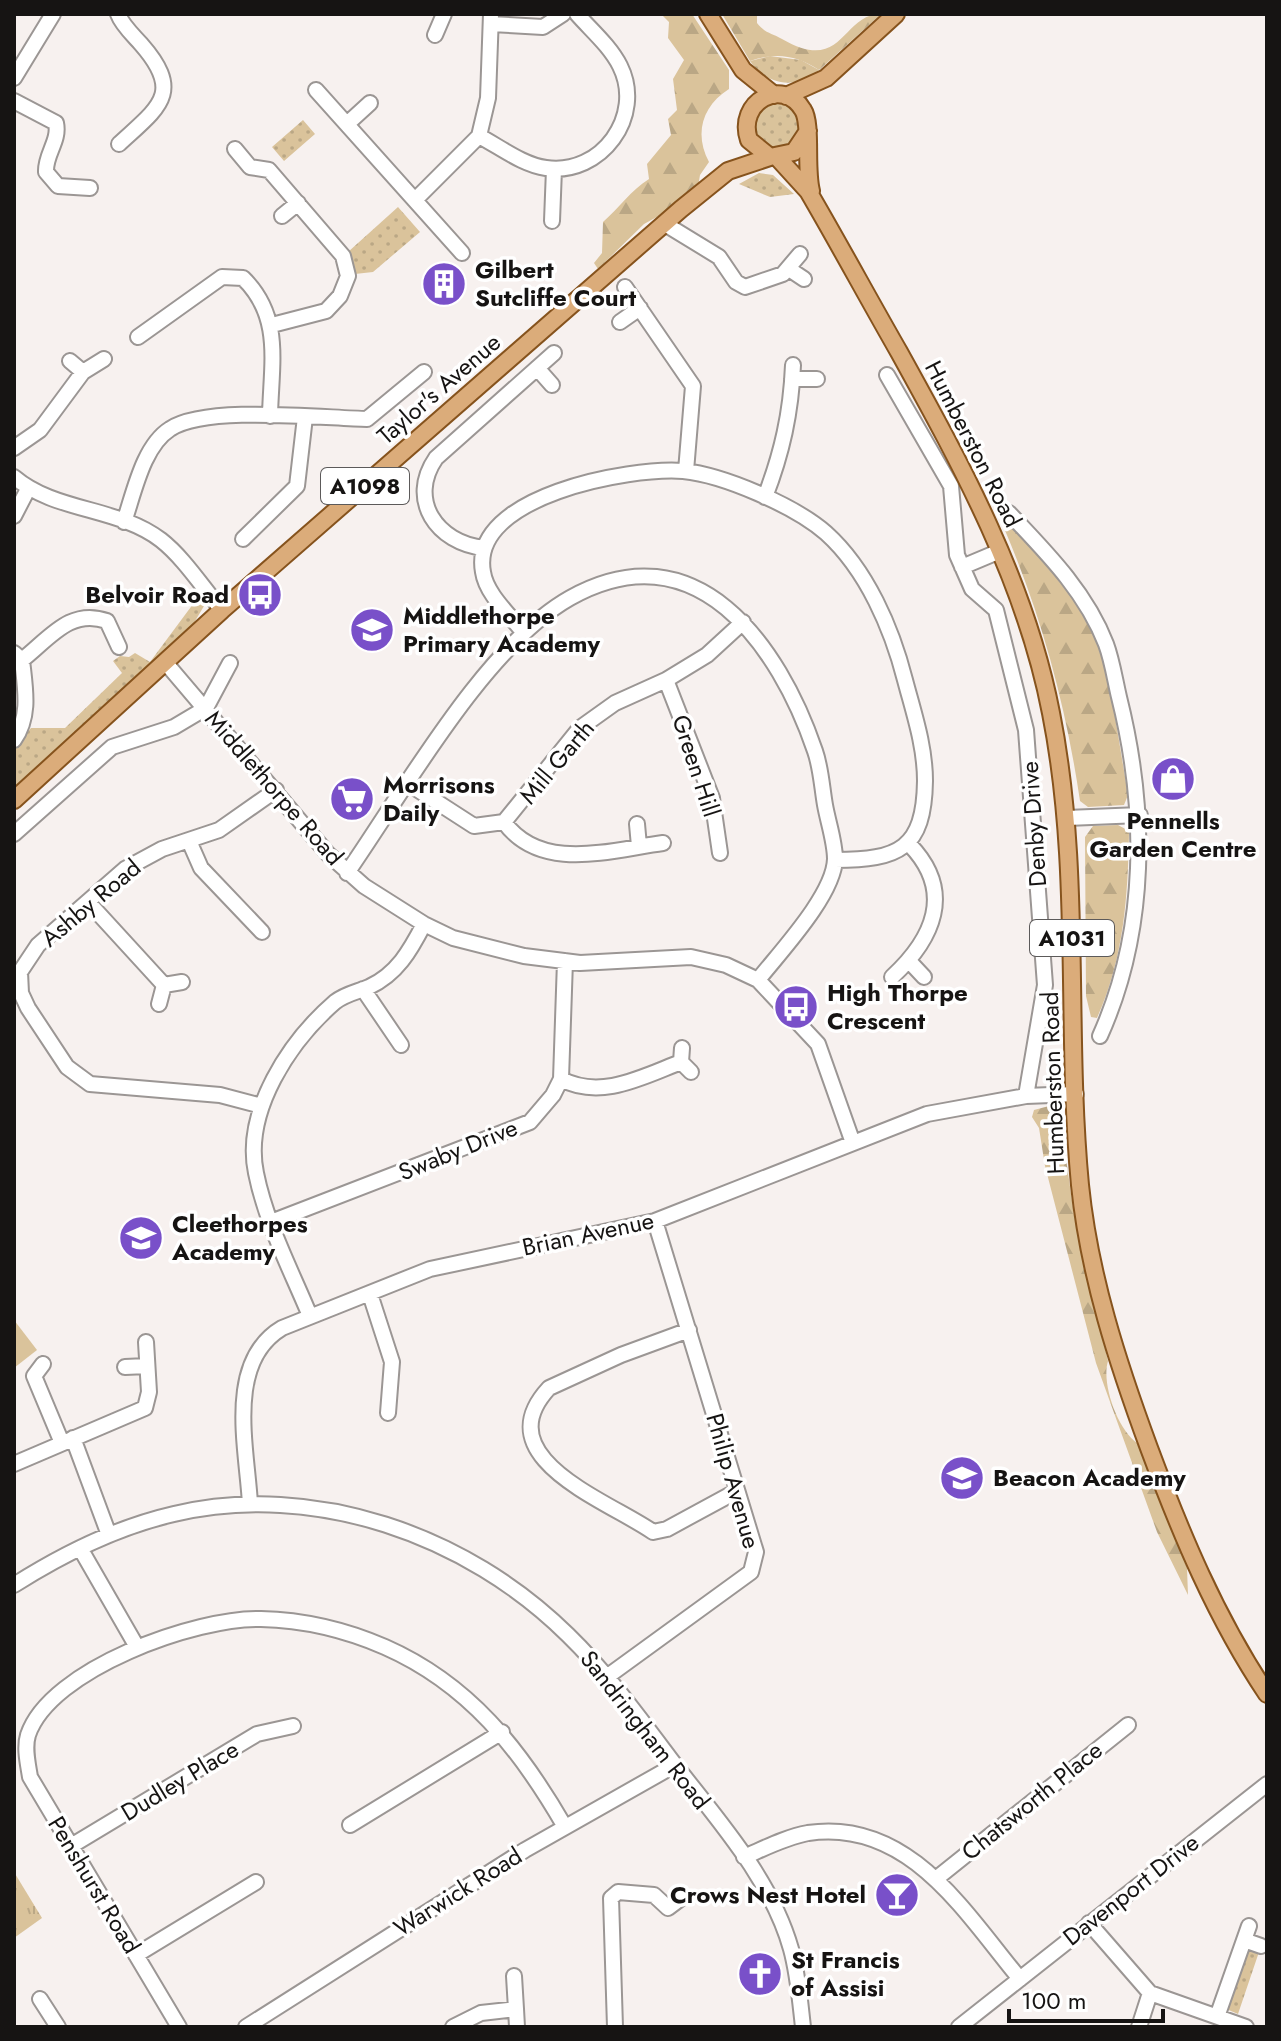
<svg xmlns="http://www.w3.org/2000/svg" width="1281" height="2041" viewBox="0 0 1281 2041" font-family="Jost,sans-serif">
  <defs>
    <pattern id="grass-dots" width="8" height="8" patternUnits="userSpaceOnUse" patternTransform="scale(2)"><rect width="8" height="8" fill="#dac39b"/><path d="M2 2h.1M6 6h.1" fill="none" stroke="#baa785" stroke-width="1.8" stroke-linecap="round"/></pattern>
    <pattern id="forest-firs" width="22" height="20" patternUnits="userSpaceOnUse" patternTransform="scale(2)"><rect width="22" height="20" fill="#dac39b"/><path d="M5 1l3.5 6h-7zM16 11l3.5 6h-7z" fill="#baa785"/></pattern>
    <pattern id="park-tufts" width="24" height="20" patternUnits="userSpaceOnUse" patternTransform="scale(2)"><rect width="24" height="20" fill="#dac39b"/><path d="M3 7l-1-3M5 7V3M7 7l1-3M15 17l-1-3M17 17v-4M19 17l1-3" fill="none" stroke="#baa785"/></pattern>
  </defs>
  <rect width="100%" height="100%" fill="#f7f1ef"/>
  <path fill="url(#grass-dots)" d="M770,56L801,60L819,70C795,90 768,86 750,61Z
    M754 126a23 23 0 1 1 46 0a23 23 0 1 1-46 0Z
    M303,120L315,134L284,161L272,147Z
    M759,173L773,175L794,194L770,197L739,184Z
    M398,207L420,232L373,272L355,274L348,252Z
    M199,596L204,606L185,638L14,788V748L31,728H65L122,673L113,661L120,656L129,657L135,653L150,662Z
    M1246,1944L1260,1949L1238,2014L1224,2008Z"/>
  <path fill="url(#forest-firs)" d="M651,14H692L729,70V89C702,106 694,134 709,162L700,175L698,187L675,207L644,224L598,269L594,263L602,253L603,222C619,208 631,190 649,179L647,164L671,135L668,119L677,110L673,79L684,60L668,38L669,22L662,15Z
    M722,14H757V23C766,34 772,33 782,39C844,75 841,14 881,14L819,70C797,55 775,52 750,61Z
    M1010,524L1066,581L1105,656L1128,795L1124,805L1088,807L1080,801C1066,706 1042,617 1004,528Z
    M1118,825L1129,831C1128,896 1124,958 1097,1018L1091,1017L1086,996L1085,837L1093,826Z
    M1049,1106L1060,1116L1074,1215L1108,1361C1101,1384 1118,1430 1137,1443L1187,1568L1188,1595L1157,1532L1096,1363L1045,1166L1039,1128L1032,1117L1034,1110Z"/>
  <path fill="url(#park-tufts)" d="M14,1872L42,1918L14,1938Z"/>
  <path fill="#dac39b" d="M14,1320L37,1350L14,1368Z"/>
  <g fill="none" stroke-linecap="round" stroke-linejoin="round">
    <g stroke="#9b9694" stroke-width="18">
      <path id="minor" d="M118,14C122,25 133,35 141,44C184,93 159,107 119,144
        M491,24L543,27L563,14
        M435,35L444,14
        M14,78L53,14
        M316,90L462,253
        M14,101L56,123C60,141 45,154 46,172L58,186L90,188
        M347,124L370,103
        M479,136C500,147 523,165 546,168C601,176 645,116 620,66C610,46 591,30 577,14
        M235,149L250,167L269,170L343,256L348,276L340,296L326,311L272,325
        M415,200L479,136L488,98L491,14
        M282,216L298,203
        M552,221L554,169
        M665,224L719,257L736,282L745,287L783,274L800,254
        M789,269L804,279
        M625,287L693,386L686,471
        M620,322L640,308
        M138,337L222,277L243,278C283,317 271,364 270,416
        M70,361L83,372
        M537,368L552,385
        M887,375L951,486L957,555L972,589L996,610L1026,730L1045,985L1026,1096
        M792,379H817
        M14,448L40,430L83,372L104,359
        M14,477C55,512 118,507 161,540C184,558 203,588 222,610
        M765,497C782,453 791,413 793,365
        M1009,513C1046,552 1086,592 1106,644C1112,660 1115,680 1119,697C1147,809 1148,929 1100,1036
        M14,516L28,489
        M124,522C134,493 143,446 170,429C206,405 321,418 367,419L424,372
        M243,539L297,486L305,417
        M484,548C437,543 407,500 436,458L554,353
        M962,567L1000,551
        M523,632C510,615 486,594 483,572C469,496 630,467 683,471C724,475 795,506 826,533C867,570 892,629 905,680C914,714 925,746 925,781C924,849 899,860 835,860
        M14,653L22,660C25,688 31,716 14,740
        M22,660C50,638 70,608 107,621L119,647
        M165,662L328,854L364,886L424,924L453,938L524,956L580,963L691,957L726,965L758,980L818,1044L853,1143
        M666,680L712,798L720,853
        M409,784L474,826L504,822L580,728L615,703L666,680L707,655L743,622
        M1067,818L1140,815
        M504,822C541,873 610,850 663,843
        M637,824L639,846
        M14,834L112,747L174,727L206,708L230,663
        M190,843L201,868L262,932
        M347,873C404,791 485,646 570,598C696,527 779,645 815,751C821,768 822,788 825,805C828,822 835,842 835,859C834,895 780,952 758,980
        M88,902L164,985
        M909,961L924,977
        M892,977C933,939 955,892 910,845
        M363,989L401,1045
        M159,1004L164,985L182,982
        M682,1048L681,1062L691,1072
        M561,1079C601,1100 642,1077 681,1062
        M262,1106L220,1095L90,1084L67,1067L28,1008L21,993L20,972L38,945L125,869L162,849L219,830L276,790
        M271,1222L530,1122L553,1095L561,1079L565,961
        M370,1294L392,1362L388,1413
        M310,1316C291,1270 266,1223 256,1173C243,1111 290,1041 335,1002C345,994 357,992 369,987C397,974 410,951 424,924
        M689,1330L621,1355L549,1388C484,1458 609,1501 653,1532L667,1529L737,1491
        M43,1364L34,1376L62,1443
        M125,1367L147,1366
        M73,1438L109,1535
        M14,1464L145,1408L149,1392L146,1342
        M250,1504C247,1448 225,1362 282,1328L430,1269L655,1221L927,1114L1026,1096L1076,1094
        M80,1548L137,1647
        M14,1585C63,1554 117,1527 174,1514C314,1481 467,1535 568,1635C607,1673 639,1717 672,1761C716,1818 771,1878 791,1949C798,1974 800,2001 803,2027
        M608,1676L751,1572L756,1552L655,1221
        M350,1825L502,1732
        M71,1846L257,1734L293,1726
        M744,1857C765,1848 786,1837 808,1833C909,1818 965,1913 1020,1979
        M937,1878L1128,1725
        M1089,1923L1150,1993L1246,2027
        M1244,1940L1261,1946
        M136,1955L256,1882
        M514,1976L516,2009
        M40,1999L58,2027
        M1218,2014L1249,1926
        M179,2027L30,1777C28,1764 24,1748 28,1735C50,1669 197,1617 261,1619C304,1620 346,1630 385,1647C469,1684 520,1749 565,1827
        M246,2027L525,1850L675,1765
        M453,2027L481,2013L516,2009L517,2027
        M615,2027L611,1898L618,1892L654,1895L668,1908L680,1899
        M959,2027L1267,1784
        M1139,2027L1150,1993"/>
    </g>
    <g stroke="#86531d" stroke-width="20">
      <path id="major" d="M708,14L743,70L774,95
        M786,96L826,78L896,14
        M808,131L794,152L770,157L749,140C736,102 783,76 803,110C812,124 805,168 811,191
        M777,157L808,191C839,244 868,298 899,352C962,466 1026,583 1051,713C1082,869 1065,1027 1080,1185C1089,1275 1118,1364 1149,1448C1181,1534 1216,1618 1267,1694
        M14,800L222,610L681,209L728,171L770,157"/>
    </g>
    <use href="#minor" stroke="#fff" stroke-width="14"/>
    <use href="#major" stroke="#dbac7a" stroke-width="16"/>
  </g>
  <defs>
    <g id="building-disc" transform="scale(2.3)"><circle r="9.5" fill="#7950c9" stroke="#fff"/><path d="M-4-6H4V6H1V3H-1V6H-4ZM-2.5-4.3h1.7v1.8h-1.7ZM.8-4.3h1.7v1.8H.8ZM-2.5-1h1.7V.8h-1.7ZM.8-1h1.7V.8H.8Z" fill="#fff"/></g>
    <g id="bus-disc" transform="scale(2.3)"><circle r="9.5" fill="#7950c9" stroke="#fff"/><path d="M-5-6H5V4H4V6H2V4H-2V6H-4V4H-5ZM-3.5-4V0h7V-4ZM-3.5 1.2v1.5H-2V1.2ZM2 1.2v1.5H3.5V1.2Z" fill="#fff"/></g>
    <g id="school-disc" transform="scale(2.3)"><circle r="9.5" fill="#7950c9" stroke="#fff"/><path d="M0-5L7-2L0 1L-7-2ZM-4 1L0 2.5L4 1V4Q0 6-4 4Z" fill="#fff"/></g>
    <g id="shop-disc" transform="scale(2.3)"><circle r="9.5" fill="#7950c9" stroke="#fff"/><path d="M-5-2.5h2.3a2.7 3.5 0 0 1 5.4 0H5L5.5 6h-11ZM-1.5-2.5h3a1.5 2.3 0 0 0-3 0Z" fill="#fff"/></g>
    <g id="supermarket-disc" transform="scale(2.3)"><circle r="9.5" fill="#7950c9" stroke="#fff"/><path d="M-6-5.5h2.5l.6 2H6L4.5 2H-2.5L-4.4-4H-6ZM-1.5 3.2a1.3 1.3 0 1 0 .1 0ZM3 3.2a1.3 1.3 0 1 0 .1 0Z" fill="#fff"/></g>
    <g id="bar-disc" transform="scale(2.3)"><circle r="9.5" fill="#7950c9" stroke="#fff"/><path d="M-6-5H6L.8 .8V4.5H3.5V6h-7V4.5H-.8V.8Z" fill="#fff"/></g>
    <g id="church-disc" transform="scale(2.3)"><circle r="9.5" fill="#7950c9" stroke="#fff"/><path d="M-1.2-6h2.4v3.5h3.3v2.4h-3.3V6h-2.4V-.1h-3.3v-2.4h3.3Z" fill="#fff"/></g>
  </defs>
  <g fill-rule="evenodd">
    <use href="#building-disc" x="444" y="284"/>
    <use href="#bus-disc" x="260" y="595"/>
    <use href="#school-disc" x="372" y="630"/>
    <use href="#shop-disc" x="1173" y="779"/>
    <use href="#supermarket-disc" x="352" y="799"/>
    <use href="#bus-disc" x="796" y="1007"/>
    <use href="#school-disc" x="141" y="1238"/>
    <use href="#school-disc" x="962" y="1478"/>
    <use href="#bar-disc" x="897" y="1895"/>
    <use href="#church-disc" x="760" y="1974"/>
  </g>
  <g text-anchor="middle" stroke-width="7" stroke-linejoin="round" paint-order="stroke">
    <g fill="#fff" stroke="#5c5a5a" stroke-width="2">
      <rect x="321" y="468" width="88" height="36" rx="6"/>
      <rect x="1030" y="920" width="84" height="36" rx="6"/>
    </g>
    <g font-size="22" font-weight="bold" fill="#161413">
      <text x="365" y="494">A1098</text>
      <text x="1072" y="946">A1031</text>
    </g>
    <g font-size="24" font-weight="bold" fill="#161413" stroke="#fff" text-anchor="start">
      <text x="475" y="278">Gilbert<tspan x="475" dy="28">Sutcliffe Court</tspan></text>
      <text x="229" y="603" text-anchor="end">Belvoir Road</text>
      <text x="403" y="624">Middlethorpe<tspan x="403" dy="28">Primary Academy</tspan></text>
      <text x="383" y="793">Morrisons<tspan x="383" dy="28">Daily</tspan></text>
      <text x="1173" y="829" text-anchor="middle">Pennells<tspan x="1173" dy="28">Garden Centre</tspan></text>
      <text x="827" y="1001">High Thorpe<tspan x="827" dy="28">Crescent</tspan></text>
      <text x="172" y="1232">Cleethorpes<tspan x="172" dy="28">Academy</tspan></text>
      <text x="993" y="1486">Beacon Academy</text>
      <text x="866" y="1903" text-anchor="end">Crows Nest Hotel</text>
      <text x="791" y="1968">St Francis<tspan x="791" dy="28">of Assisi</tspan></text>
    </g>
    <g font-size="24" fill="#161413" stroke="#fff">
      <text transform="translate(439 389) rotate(-41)" y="8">Taylor's Avenue</text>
      <text transform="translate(973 444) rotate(63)" y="8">Humberston Road</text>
      <text transform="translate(557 762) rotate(-50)" y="8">Mill Garth</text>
      <text transform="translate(696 766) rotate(72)" y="8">Green Hill</text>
      <text transform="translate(274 788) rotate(49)" y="8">Middlethorpe Road</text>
      <text transform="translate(1034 824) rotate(-94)" y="8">Denby Drive</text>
      <text transform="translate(91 903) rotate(-40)" y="8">Ashby Road</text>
      <text transform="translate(1053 1083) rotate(-92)" y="8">Humberston Road</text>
      <text transform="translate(458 1150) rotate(-22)" y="8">Swaby Drive</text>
      <text transform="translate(588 1234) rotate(-12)" y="8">Brian Avenue</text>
      <text transform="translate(733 1481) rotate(74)" y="8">Philip Avenue</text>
      <text transform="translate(645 1730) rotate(52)" y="8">Sandringham Road</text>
      <text transform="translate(180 1781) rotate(-31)" y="8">Dudley Place</text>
      <text transform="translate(1032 1801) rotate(-39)" y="8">Chatsworth Place</text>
      <text transform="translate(94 1885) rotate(59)" y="8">Penshurst Road</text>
      <text transform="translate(1131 1890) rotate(-38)" y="8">Davenport Drive</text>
      <text transform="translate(458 1892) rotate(-32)" y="8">Warwick Road</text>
    </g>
  </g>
  <rect width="1281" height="2041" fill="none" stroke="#161413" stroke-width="32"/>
  <path d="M1009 2009v12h154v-12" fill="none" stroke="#161413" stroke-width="4"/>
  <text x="1021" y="2009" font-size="24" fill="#161413" stroke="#ffffff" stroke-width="6" paint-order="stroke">100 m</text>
</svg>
